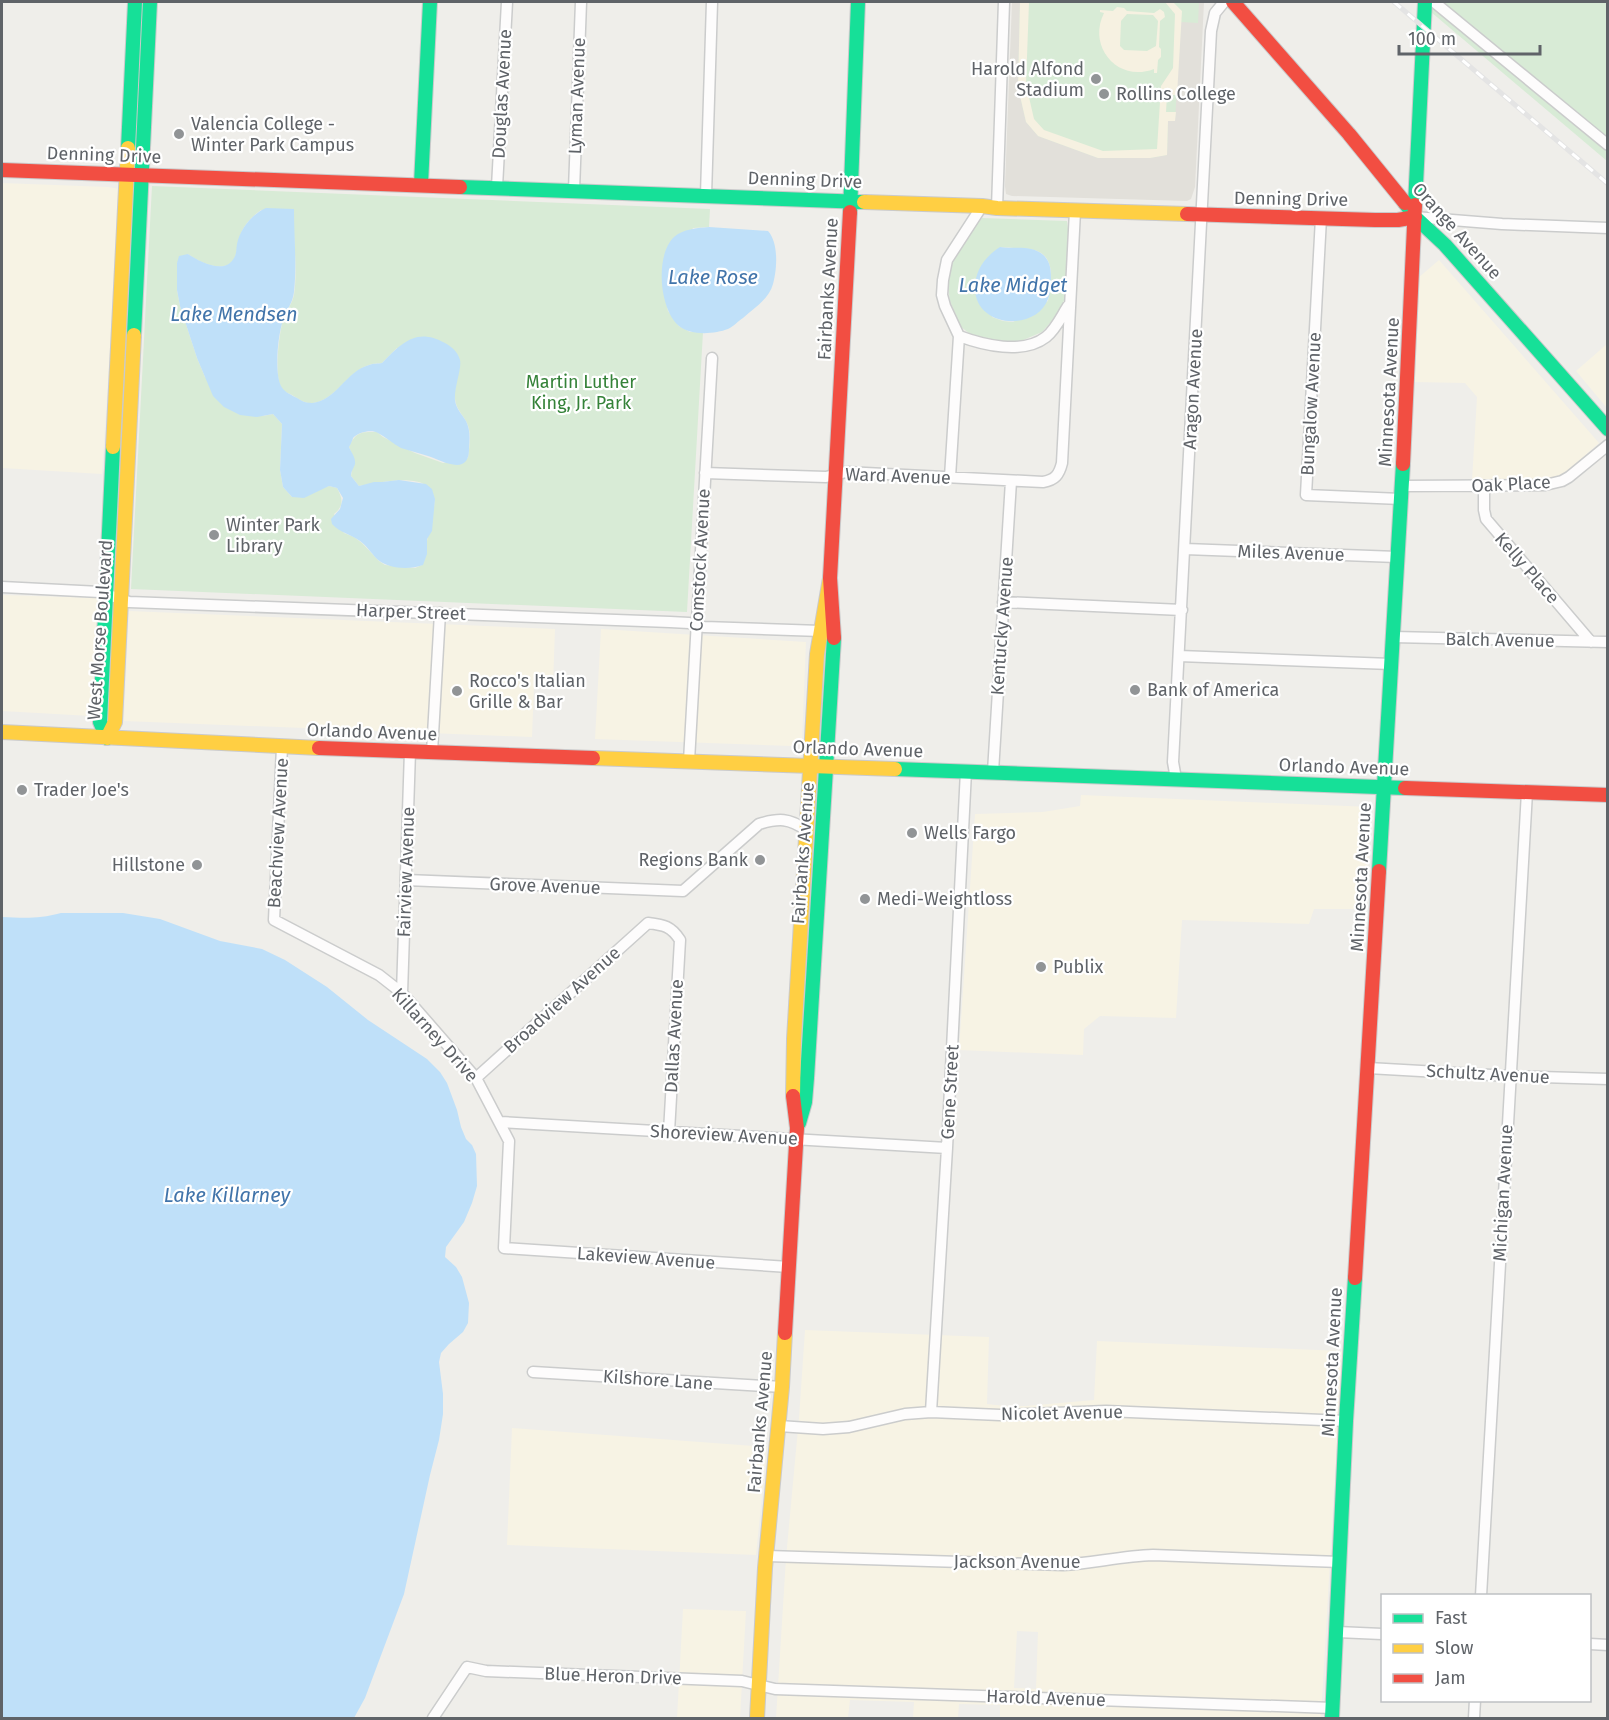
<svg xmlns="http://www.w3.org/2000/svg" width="1609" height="1720" viewBox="0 0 1609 1720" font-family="'Fira Sans',sans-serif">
  <rect width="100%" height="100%" fill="#efeeea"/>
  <path fill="#f7f3e4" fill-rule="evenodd" d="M2,183L108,187L120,189L102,474L2,468Z
    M1439,260L1599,443L1562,476L1550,481H1472L1477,397L1465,383L1414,382L1418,278Z
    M1607,344V408L1576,371Z
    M2,595L98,598L91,716L2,711Z
    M129,611L555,629L553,685H534L532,737L124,721Z
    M601,629L806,642L802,741L798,745L792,746L595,739Z
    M1081,795L1371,807L1366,909H1314L1309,924L1182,920L1176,1018L1100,1016L1084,1029L1083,1055L959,1050L975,814L1043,812L1080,806Z
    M805,1330L989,1337L987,1404L1005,1406H1026L1094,1400L1097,1341L1342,1351L1321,1718H1000V1705L959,1704L958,1718H913L914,1702L850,1700L848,1718H776L786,1558L799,1418ZM1017,1631L1038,1632L1036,1689L1014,1688Z
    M512,1428L767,1447L756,1555L507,1545Z
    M683,1609L746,1611L740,1718H677Z"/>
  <path fill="#e2e0da" d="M1012,2H1204L1195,187L1191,199L1187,201L1012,196L1006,194L1005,186Z"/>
  <path fill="#d8ebd6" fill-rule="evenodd" d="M1020,2H1199L1198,23L1181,22L1178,72L1169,86L1177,87L1175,121H1168L1167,155L1150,158H1098L1038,136L1026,122L1018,87Z
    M1432,2H1607V161L1431,12Z
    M152,186L710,209L709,227L693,228L663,288L668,311L679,326L690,332H703L687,612L131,589ZM261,210L294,235C295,254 297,275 294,295C292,304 286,311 283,320C279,334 274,375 281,387C283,392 288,393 292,395C299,399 304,404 313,403C336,400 347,372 369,365C372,363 378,364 382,363L397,348L460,361C458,374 454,386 455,399C456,411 467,418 469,429C471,438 469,449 468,458L443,463L415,453L383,437L377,432C362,432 356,431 349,447L354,459L351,476L359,486C377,483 429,470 434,497C436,506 431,519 429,529C426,542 427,553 422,565L415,568L385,565L379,561L362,543L354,537L344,533L334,514C344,506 343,499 337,488L329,486L292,497L283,487L280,470L282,424L273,414L263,416L205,377L197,358L180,306L177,290V263L188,254C200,263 230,277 236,254C238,246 238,239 242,231C246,222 253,216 261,210Z
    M982,218L1067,221L1069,236L1066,296L1058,314L1042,332L1021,341H998L978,340L961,327L950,301L947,281L952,261L967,236ZM1000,247C1011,249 1024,247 1034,250C1057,256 1051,283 1048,301L1013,322L1003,321L992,317Z"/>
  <path fill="#f6f1e1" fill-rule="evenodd" d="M1020,2H1029L1026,84L1034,119L1044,130L1103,151L1157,149L1161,86L1173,68L1175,14L1165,2H1173L1182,11L1177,95H1167L1166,112H1176L1175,121H1168L1167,155L1150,158H1098L1038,136L1026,122L1018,87Z
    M1117,7L1124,8L1127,11L1154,13L1160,9L1164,12L1165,17L1160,21L1159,47L1161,49V57L1158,60L1157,73H1154V69C1118,83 1087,47 1104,13L1100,12V10L1113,11ZM1127,14L1153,15L1158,21L1156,46L1147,51L1124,50L1120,46L1121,21Z"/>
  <path fill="#bfe0f9" d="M266,208L294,209C294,237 297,265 294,292C293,302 287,309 284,318C278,331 274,373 281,386C284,392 290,394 295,397C301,400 304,403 312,403C336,401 346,371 369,365C373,363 378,364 382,363C402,343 416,327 445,343C452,347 458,352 460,360C462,369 454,387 455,400C456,409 462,414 466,421C470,429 470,438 469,447C469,452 469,457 466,461C458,471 438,459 428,456C419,453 410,451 401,448C393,444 386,437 378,433C372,429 358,432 353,438C353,439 350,446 349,447C351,452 356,458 355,464C354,468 351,471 351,476L359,486L374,482H382L399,480L426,484L432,489L435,499L432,531L427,539V554L423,565C409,570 388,569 377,559C371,553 367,546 360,541C351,534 340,533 332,524L331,519L340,509L343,498L337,488L329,486L304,498L292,497L283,487L280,470L282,424L273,414L257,417L240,415L224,407L213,396L197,358L180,306L177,290V263L179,256L188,254C200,262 225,275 234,258C237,253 236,249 237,244C240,229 252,214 266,208Z
    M709,227L768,231C779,243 777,270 773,284C769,299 754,308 743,318C738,321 733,327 728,329C715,334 691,336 679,326C659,309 655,255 674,237C683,229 697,228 709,227Z
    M1000,247C1011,249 1027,246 1037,251C1048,256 1051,265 1051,277C1051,284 1051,293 1048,299C1036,332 975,328 975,288C975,270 985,257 1000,247Z
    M61,913H123L160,919L220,941L262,949L285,960L327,987L368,1020L427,1059L440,1072L447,1083L457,1110L461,1127L466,1139L472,1145L476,1154L477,1186L472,1203L464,1222L446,1247L445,1257L456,1267L462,1277L469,1303L468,1323L463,1332L449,1344L441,1353L439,1362L443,1394V1414L439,1440L430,1475L404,1594L365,1698L354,1718H2V917C24,918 39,919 61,913Z"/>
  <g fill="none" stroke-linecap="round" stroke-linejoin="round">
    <g stroke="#cbcccc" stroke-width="13">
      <path id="street" d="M1434,2L1608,145
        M497,187L507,2
        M574,190L581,2
        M706,195L712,2
        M997,208L1004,2
        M1415,217L1502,224L1608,228
        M1321,218L1306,495L1401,499
        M959,336C983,345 1023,355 1046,337C1056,329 1061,317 1068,306
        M705,473L826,477L846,472L1043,482C1055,480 1059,475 1062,463L1075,211
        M950,477L959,336L945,306L942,295L943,280L947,260L982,206
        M1402,486L1545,485L1562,481L1569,477L1608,445
        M1484,487V510L1486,519L1591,642
        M1185,549L1397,557
        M2,587L100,592L129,602L670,622L689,623L704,627L821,631
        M1003,602L1182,610
        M1393,637L1608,642
        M1179,656L1391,664
        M282,747L274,920L379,975L402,993L476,1078L509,1141L504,1248L789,1267
        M432,752L440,613
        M689,761L712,358
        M993,772L1011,481
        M1176,779L1173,762L1211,31L1215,13L1224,2
        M406,880L683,891L759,824C779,818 789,818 806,830
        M402,993L410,751
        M1368,1068L1509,1076L1608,1079
        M476,1078L648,923C664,925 671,926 680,940L669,1132
        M501,1122L947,1148
        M533,1372L782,1387
        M931,1412L947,1148L966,771
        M779,1426L823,1429L849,1427L905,1414L931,1412L1000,1415L1106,1411L1346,1421
        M767,1556L1063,1565C1093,1563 1123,1556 1153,1555L1340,1562
        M1481,1596L1527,792
        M1337,1632L1382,1634
        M1590,1644L1608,1645
        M433,1718L467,1667L486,1671L742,1681L775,1689L1333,1708
        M1474,1718L1475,1700"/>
    </g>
    <g stroke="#cacacb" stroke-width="16">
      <path id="fast" d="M128,148L135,2
        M421,184L430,2
        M460,187L864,202
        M1405,203L1415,217L1445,245L1608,429
        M1415,205L1425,2
        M850,212L858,2
        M134,335L150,2
        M107,738L100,722L113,447
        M895,769L1405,788
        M1379,871L1403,464
        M799,1123L805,1102L807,1078L834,638
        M1332,1718L1346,1421L1355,1278"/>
    </g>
    <g stroke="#cacacb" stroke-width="16">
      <path id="slow" d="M864,202L982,206L997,208L1187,214
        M113,447L128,148
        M2,732L319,748
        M107,738L115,722L134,335
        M593,758L895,769
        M793,1096L794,1039L817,654L830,578
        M757,1718L765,1568L782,1387L785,1333"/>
    </g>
    <g stroke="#cacacb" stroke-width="16">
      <path id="jam" d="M1233,2L1349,134L1405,203
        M2,170L460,187
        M1187,214L1375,220H1398L1415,217
        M1403,464L1415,205
        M834,638L830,578L850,212
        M319,748L593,758
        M1405,788L1608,795
        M1355,1278L1379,871
        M785,1333L797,1128L793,1096"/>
    </g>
    <use href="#street" stroke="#fdfcfc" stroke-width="10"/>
    <use href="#fast" stroke="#16e098" stroke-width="14"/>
    <use href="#slow" stroke="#ffcf43" stroke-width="14"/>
    <use href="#jam" stroke="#f24e42" stroke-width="14"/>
    <g stroke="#e4e4e4" stroke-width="5">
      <path id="rail" d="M1394,2L1608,184"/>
    </g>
    <use href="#rail" stroke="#fff" stroke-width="3" stroke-dasharray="9" stroke-linecap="butt"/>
  </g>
  <g fill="#919496" stroke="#fff" stroke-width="2">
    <circle cx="1096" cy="79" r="6"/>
    <circle cx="1104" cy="94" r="6"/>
    <circle cx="179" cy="134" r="6"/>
    <circle cx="214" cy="535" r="6"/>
    <circle cx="1135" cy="690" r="6"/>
    <circle cx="457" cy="691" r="6"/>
    <circle cx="22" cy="790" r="6"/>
    <circle cx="912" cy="833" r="6"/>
    <circle cx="760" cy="860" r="6"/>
    <circle cx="197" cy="865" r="6"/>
    <circle cx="865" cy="899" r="6"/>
    <circle cx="1041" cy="967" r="6"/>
  </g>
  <g text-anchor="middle" stroke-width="4.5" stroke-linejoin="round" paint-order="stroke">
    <g font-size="18" fill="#5f6368" stroke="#fff" text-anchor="start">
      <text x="1084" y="75" text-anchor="end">Harold Alfond<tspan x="1084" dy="21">Stadium</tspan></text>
      <text x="1116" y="100">Rollins College</text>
      <text x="191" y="130">Valencia College -<tspan x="191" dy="21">Winter Park Campus</tspan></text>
      <text x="226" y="531">Winter Park<tspan x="226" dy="21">Library</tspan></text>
      <text x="469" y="687">Rocco's Italian<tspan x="469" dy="21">Grille &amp; Bar</tspan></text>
      <text x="1147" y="696">Bank of America</text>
      <text x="34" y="796">Trader Joe's</text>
      <text x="924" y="839">Wells Fargo</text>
      <text x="748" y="866" text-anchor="end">Regions Bank</text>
      <text x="185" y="871" text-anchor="end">Hillstone</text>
      <text x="877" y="905">Medi-Weightloss</text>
      <text x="1053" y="973">Publix</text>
    </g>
    <g font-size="18" fill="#5f6368" stroke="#fff">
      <text transform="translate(502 94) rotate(-87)" y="6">Douglas Avenue</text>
      <text transform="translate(577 96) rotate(-88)" y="6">Lyman Avenue</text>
      <text transform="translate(104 155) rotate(2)" y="6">Denning Drive</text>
      <text transform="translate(805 180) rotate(2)" y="6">Denning Drive</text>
      <text transform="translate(1291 199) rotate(1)" y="6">Denning Drive</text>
      <text transform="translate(1457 231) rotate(48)" y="6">Orange Avenue</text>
      <text transform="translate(828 289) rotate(-87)" y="6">Fairbanks Avenue</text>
      <text transform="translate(1193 389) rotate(-87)" y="6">Aragon Avenue</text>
      <text transform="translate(1389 392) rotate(-87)" y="6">Minnesota Avenue</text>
      <text transform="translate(1311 404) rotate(-87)" y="6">Bungalow Avenue</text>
      <text transform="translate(898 476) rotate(2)" y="6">Ward Avenue</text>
      <text transform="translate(1511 484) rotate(-3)" y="6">Oak Place</text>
      <text transform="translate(1291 553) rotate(2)" y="6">Miles Avenue</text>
      <text transform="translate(700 560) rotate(-87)" y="6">Comstock Avenue</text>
      <text transform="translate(1527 568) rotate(49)" y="6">Kelly Place</text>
      <text transform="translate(411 612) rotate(2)" y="6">Harper Street</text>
      <text transform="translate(1002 626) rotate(-86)" y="6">Kentucky Avenue</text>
      <text transform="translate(100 630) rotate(-86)" y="6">West Morse Boulevard</text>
      <text transform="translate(1500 640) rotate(1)" y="6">Balch Avenue</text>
      <text transform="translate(372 732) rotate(2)" y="6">Orlando Avenue</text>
      <text transform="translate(858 749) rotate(2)" y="6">Orlando Avenue</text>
      <text transform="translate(1344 767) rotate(2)" y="6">Orlando Avenue</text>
      <text transform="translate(278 833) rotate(-87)" y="6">Beachview Avenue</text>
      <text transform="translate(803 853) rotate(-86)" y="6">Fairbanks Avenue</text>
      <text transform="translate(406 872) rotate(-88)" y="6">Fairview Avenue</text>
      <text transform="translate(1361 877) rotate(-87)" y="6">Minnesota Avenue</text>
      <text transform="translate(545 886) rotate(2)" y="6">Grove Avenue</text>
      <text transform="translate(562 1000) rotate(-42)" y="6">Broadview Avenue</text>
      <text transform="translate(435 1035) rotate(48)" y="6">Killarney Drive</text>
      <text transform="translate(674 1036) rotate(-87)" y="6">Dallas Avenue</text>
      <text transform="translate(1488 1074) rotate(3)" y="6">Schultz Avenue</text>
      <text transform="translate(950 1092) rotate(-87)" y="6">Gene Street</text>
      <text transform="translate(724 1135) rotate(3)" y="6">Shoreview Avenue</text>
      <text transform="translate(1503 1193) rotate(-87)" y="6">Michigan Avenue</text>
      <text transform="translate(646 1258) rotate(4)" y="6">Lakeview Avenue</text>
      <text transform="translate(1332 1362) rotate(-87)" y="6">Minnesota Avenue</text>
      <text transform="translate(658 1380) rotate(4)" y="6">Kilshore Lane</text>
      <text transform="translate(1062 1413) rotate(-1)" y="6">Nicolet Avenue</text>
      <text transform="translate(760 1422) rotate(-85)" y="6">Fairbanks Avenue</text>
      <text x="1017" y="1568">Jackson Avenue</text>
      <text transform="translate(613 1676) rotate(2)" y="6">Blue Heron Drive</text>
      <text transform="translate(1046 1698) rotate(2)" y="6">Harold Avenue</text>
    </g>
    <g font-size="18" fill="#348238" stroke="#fff">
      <text x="581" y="388">Martin Luther<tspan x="581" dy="21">King, Jr. Park</tspan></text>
    </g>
    <g font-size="20" font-style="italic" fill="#4174aa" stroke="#fff">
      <text x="713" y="284">Lake Rose</text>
      <text x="1013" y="292">Lake Midget</text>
      <text x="234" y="321">Lake Mendsen</text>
      <text x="227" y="1202">Lake Killarney</text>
    </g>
  </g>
  <rect width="1609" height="1720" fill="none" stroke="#5f6368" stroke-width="6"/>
  <rect x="1381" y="1594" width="210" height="108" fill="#ffffff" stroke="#bfc1c3" stroke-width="1.5"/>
  <rect x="1393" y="1614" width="30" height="9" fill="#16e098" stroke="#bfc1c3" stroke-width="1.5"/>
  <text x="1435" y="1624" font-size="18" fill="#5f6368">Fast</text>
  <rect x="1393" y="1644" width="30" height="9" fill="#ffcf43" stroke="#bfc1c3" stroke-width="1.5"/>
  <text x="1435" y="1654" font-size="18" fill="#5f6368">Slow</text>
  <rect x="1393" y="1674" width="30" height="9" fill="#f24e42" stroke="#bfc1c3" stroke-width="1.5"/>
  <text x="1435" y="1684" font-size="18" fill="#5f6368">Jam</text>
  <path d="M1399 45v9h141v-9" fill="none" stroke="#5f6368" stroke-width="3"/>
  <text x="1408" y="45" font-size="18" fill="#5f6368" stroke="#ffffff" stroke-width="4.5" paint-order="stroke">100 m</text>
</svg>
